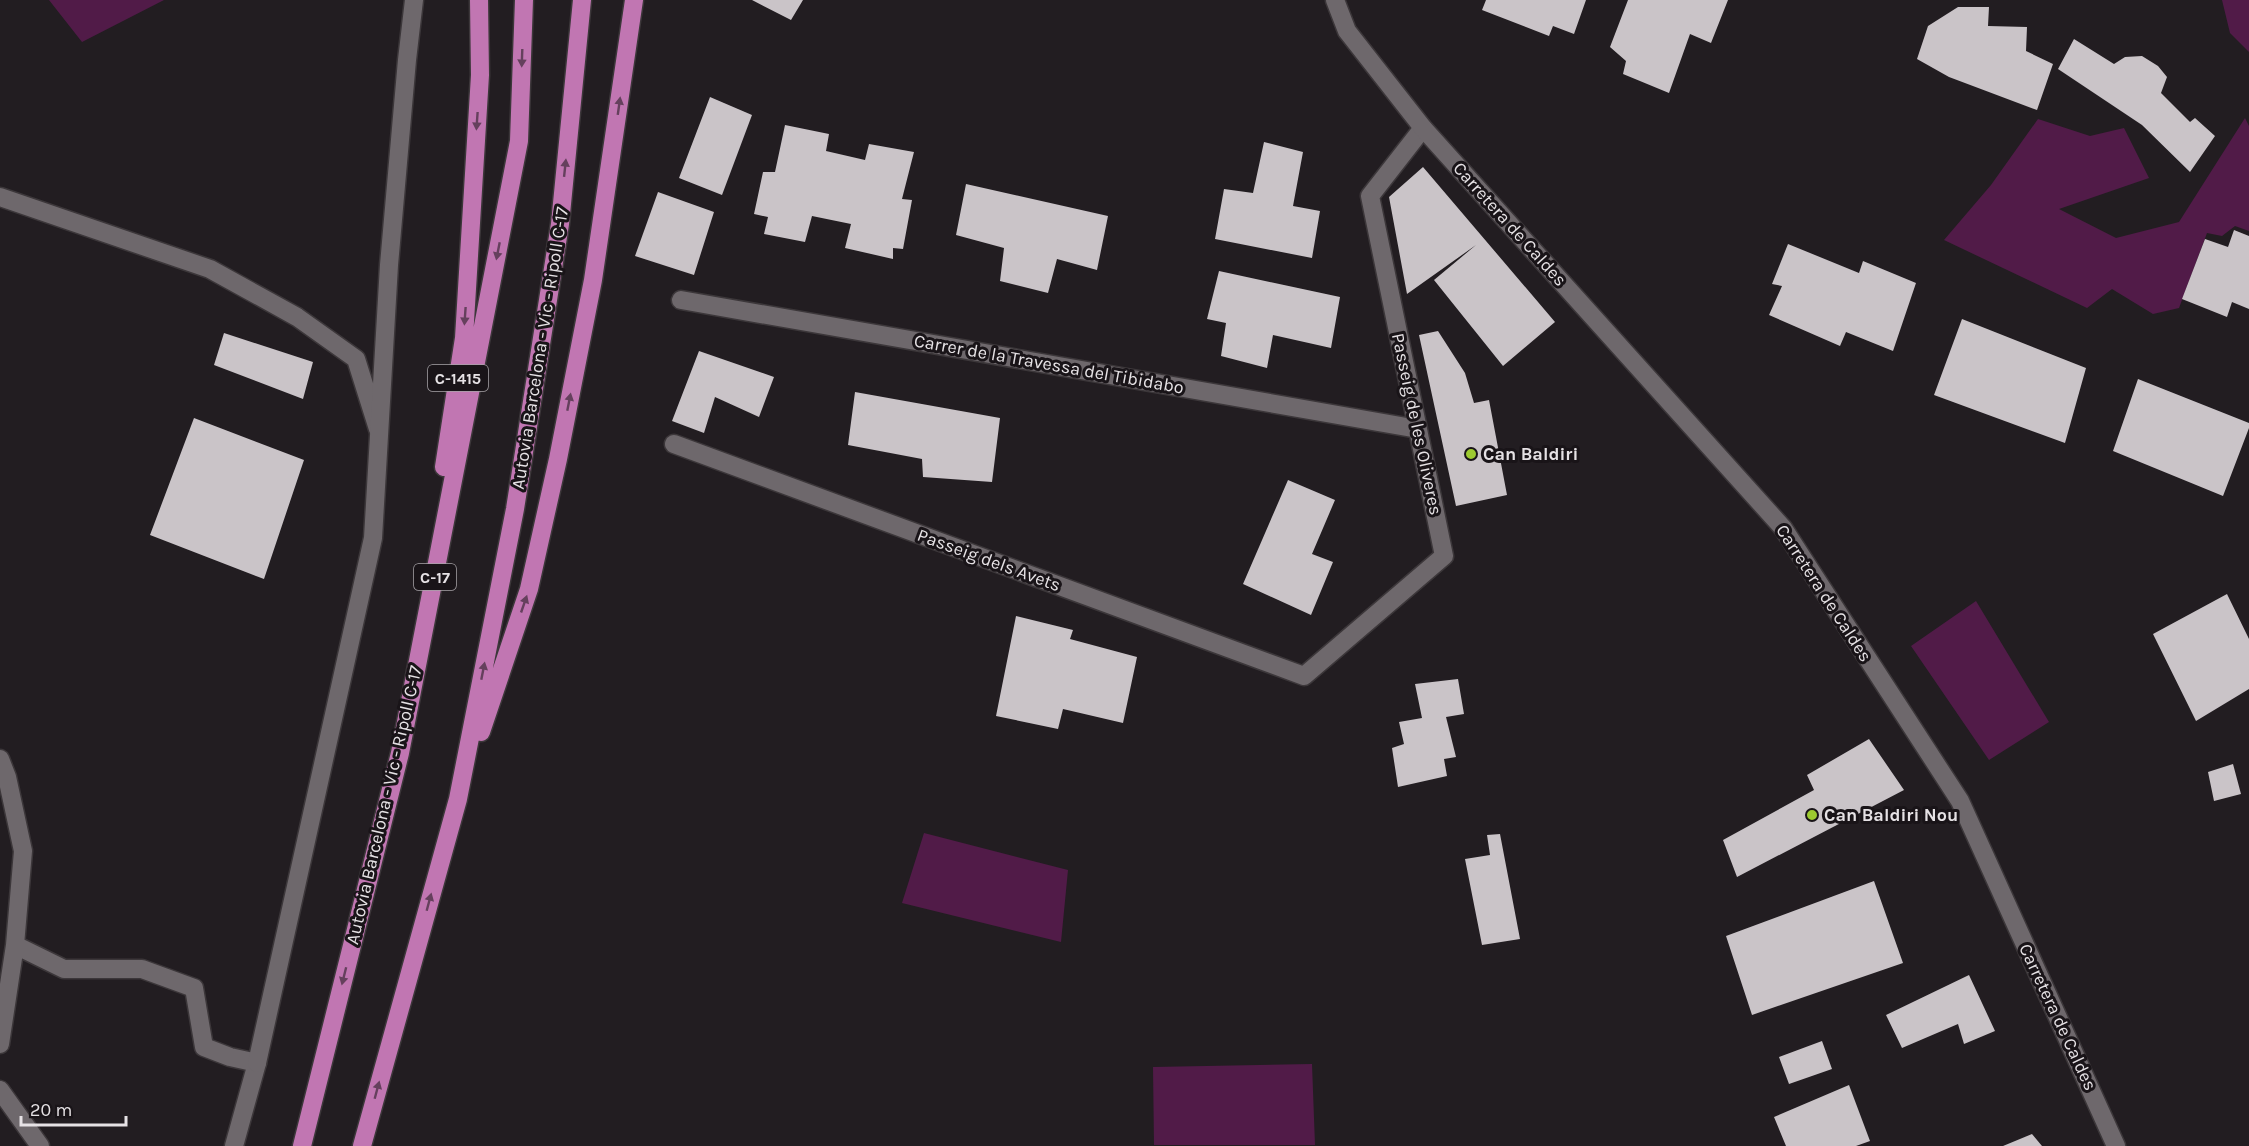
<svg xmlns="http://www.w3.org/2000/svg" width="2249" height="1146" viewBox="0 0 2249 1146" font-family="Karla,sans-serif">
  <rect width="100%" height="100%" fill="#221d21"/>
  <path fill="#511b48" d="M49,0H164L82,42Z
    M2222,0H2249V52L2230,33Z
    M2245,118L2249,126V231L2235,226L2222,236L2207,233L2179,308L2153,314L2112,289L2087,308L1944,240L1991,185L2038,119L2090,136L2124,128L2149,178L2059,209L2116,238L2179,222Z
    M1976,601L2049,722L1989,760L1911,646Z
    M924,833L1068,870L1061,942L902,903Z
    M1312,1064L1315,1145H1154L1153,1067Z"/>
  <path fill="#cac4c8" d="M752,0H803L791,20Z
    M1486,0H1586L1574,34L1553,26L1549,36L1482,10Z
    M1628,0H1728L1711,43L1690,34L1669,93L1623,74L1626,61L1610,47Z
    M1958,7H1989L1988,26L2027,27L2026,51L2053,64L2037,110L1949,77L1917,59L1928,26Z
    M2074,39L2114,64L2125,57L2142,56L2158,66L2167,77L2161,93L2190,122L2195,118L2215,136L2190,172L2142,125L2058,69Z
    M710,97L752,115L722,195L679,178Z
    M785,125L829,134L826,151L865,160L869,144L914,152L902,199L912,200L903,249L893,248V259L845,248L851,224L812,216L805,242L764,234L768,217L754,214L763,172H775Z
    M1264,142L1303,152L1293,206L1320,211L1312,258L1215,239L1224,189L1253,193Z
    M1423,167L1555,322L1503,366L1434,280L1476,245L1407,294L1389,197Z
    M966,184L1108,216L1097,270L1057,259L1048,293L1000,281L1004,248L956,235Z
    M658,192L714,212L694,275L635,256Z
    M2234,230L2249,236V309L2232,302L2227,317L2182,299L2205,239L2228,247Z
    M1788,244L1859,273L1863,261L1916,283L1893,351L1846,332L1840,346L1769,315L1782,286L1772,284Z
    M1219,271L1340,297L1331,348L1273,335L1267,368L1221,356L1226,323L1207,319Z
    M1962,319L2086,368L2065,443L1934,395Z
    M1438,331L1465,373L1474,403L1489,400L1507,495L1456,506L1419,335Z
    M224,333L313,362L303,399L214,365Z
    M699,351L774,377L759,417L715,397L704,433L672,421Z
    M2138,379L2249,423V428L2223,496L2113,451Z
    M855,392L1000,418L992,482L923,477L922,459L848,445Z
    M194,418L304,460L264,579L150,535Z
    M1288,480L1335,500L1312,554L1333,562L1311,615L1243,584Z
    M2227,594L2249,639V689L2196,721L2153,634Z
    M1016,616L1073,630L1070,639L1137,657L1123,723L1063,709L1058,729L996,716Z
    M1458,679L1464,714L1446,717L1456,757L1444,759L1447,776L1398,787L1392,748L1404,744L1399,722L1422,718L1415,684Z
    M1869,739L1904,790L1737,877L1723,840L1814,790L1807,775Z
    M2233,764L2241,794L2214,801L2208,772Z
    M1500,834L1520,939L1482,945L1465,859L1490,855L1487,835Z
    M1874,881L1903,963L1752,1015L1726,936Z
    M1969,975L1995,1031L1964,1044L1958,1024L1902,1048L1886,1015Z
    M1822,1041L1832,1069L1789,1084L1779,1057Z
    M1849,1085L1870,1141L1856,1146H1786L1774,1117Z
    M2032,1134L2042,1146H2003Z"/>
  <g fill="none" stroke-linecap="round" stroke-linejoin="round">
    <g stroke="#3c373a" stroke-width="21">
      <path id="service" d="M0,197L210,269L297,317L356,359L378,429
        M0,759L7,777L23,851L15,945L64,969H142L194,988L204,1047L230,1057L257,1063L234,1146
        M0,1044L15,945
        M0,1090L40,1146"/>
    </g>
    <g stroke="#3c373a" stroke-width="21">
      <path id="minor" d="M681,300L1418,429
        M674,444L1304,676L1444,556L1370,196L1423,128
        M257,1063L373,538L389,265L407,60L414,0"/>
    </g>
    <g stroke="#3c373a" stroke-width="21">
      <path id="tertiary" d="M1335,0L1347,31L1423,128L1783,528L1960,801L2116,1146"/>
    </g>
    <g stroke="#3c373a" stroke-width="21">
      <path id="trunk" d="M444,467L464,338L480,75L479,0
        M481,732L529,589L558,459L593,280L634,0
        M302,1146L400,753L519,141L524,0
        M362,1146L458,799L515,509L560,224L582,0"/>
    </g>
    <use href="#service" stroke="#6e686c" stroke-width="18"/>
    <use href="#minor" stroke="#6e686c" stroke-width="18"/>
    <use href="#tertiary" stroke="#6e686c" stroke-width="18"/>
    <use href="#trunk" stroke="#c176b2" stroke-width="18"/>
  </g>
  <defs><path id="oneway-solid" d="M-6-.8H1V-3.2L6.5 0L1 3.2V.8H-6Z" transform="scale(1.5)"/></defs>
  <g fill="#65405d">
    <use href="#oneway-solid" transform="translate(522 58) rotate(92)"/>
    <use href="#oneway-solid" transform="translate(619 106) rotate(-82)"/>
    <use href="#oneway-solid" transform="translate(477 121) rotate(94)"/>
    <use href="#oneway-solid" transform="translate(565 168) rotate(-84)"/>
    <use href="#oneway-solid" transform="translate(498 251) rotate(101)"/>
    <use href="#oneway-solid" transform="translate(465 316) rotate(94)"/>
    <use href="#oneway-solid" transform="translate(569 402) rotate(-79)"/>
    <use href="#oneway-solid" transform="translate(524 604) rotate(-71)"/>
    <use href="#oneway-solid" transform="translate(483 671) rotate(-79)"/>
    <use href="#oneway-solid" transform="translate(429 902) rotate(-75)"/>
    <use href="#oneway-solid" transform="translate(344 976) rotate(104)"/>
    <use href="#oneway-solid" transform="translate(377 1090) rotate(-75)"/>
  </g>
  <g fill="#9dca30" stroke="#191418" stroke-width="2">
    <circle cx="1471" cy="454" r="6"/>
    <circle cx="1812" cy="815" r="6"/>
  </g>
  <g text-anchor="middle" stroke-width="6" stroke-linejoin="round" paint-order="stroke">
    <g fill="#191418" stroke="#a8a4a8" stroke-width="1.5">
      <rect x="428" y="365" width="60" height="26" rx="4.5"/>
      <rect x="414" y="564" width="42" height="26" rx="4.5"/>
    </g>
    <g font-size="16" font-weight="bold" fill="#e6e2e5">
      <text x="458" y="384">C-1415</text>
      <text x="435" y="583">C-17</text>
    </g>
    <g font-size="18" fill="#e6e2e5" stroke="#191418">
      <text transform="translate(1510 224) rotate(48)" y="6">Carretera de Caldes</text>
      <text transform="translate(540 348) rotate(-81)" y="6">Autovia Barcelona - Vic - Ripoll C-17</text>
      <text transform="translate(1049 364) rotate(10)" y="6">Carrer de la Travessa del Tibidabo</text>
      <text transform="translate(1417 424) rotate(78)" y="6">Passeig de les Oliveres</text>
      <text transform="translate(989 560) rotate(20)" y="6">Passeig dels Avets</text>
      <text transform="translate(1824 593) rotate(57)" y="6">Carretera de Caldes</text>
      <text transform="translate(384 805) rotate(-77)" y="6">Autovia Barcelona - Vic - Ripoll C-17</text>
      <text transform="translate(2058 1017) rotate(65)" y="6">Carretera de Caldes</text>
    </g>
    <g font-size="18" font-weight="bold" fill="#e6e2e5" stroke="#191418" text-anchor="start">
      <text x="1483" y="460">Can Baldiri</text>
      <text x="1824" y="821">Can Baldiri Nou</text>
    </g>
  </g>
  <path d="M21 1116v9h105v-9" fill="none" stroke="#e6e2e5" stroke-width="3"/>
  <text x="30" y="1116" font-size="18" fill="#e6e2e5" stroke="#191418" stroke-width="4.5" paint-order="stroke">20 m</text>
</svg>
